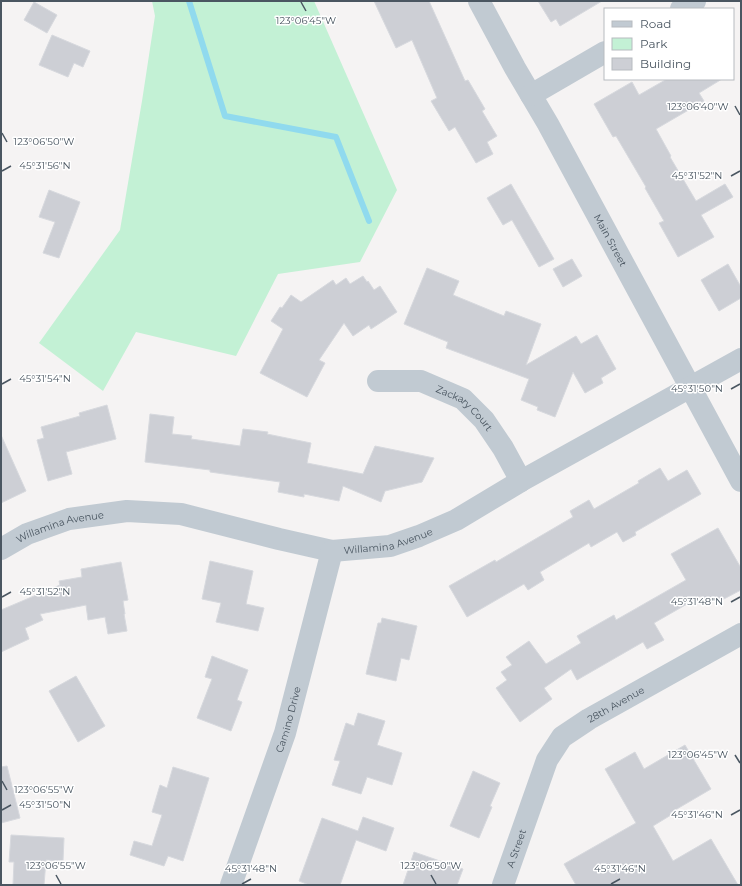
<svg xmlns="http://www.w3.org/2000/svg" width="742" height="886" viewBox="0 0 742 886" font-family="Montserrat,sans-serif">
  <rect width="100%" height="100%" fill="#f5f3f3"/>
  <path fill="#c3f1d5" d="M152,1H314L397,190L360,262L278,274L236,356L136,332L103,391L39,343L120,230L142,101L155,16Z"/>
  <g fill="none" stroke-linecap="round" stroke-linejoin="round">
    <path stroke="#90daee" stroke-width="6" d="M189,1L225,116L336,137L369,221"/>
  </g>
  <path fill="#cdcfd5" stroke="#d7d9de" d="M374,1H429L465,81L468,80L485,109L482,111L497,136L487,142L493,154L476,163L455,127L449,131L431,101L437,98L412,40L396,48Z
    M538,1H602L560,26L556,19L551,22Z
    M34,2L57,15L47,33L24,20Z
    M52,35L90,51L83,67L74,63L68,77L39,65Z
    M667,79H722L699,93L704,101L656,129L671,156L670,157L696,201L725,184L733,197L701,215L714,237L678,257L659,223L664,221L645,188L646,187L616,136L613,137L594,104L632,82L639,95Z
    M511,184L554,259L539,267L512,220L503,225L487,198Z
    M49,190L80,202L59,258L43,253L55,222L39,217Z
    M572,259L582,276L563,287L553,269Z
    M728,264L741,287V298L719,311L701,280Z
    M427,268L459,281L453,295L504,316L506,311L541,324L526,365L576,336L581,344L597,335L616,369L601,378L603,383L585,393L573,372L555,417L537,410L538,407L521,400L529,379L446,348L448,342L404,324Z
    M363,276L367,282L368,281L374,290L380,286L397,312L371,329L369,325L353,336L344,323L319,360L325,363L307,397L260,373L283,329L271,321L280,307L282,308L291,295L301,302L333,280L336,285L346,278L350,284Z
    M107,405L116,439L66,452L72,474L48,481L37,440L44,438L41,427L80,416L79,413Z
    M150,414L174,417L172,434L192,436L191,439L240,446L243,429L268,432L267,434L311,443L307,463L363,474L375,446L434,458L422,482L385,491L381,502L343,486L339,501L304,494V497L278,492L280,482L210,472V470L145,462Z
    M1,435L26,491L1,503Z
    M660,468L668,481L687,470L701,494L635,532L636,535L623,542L617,532L591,547L589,543L540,572L544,580L528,590L524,584L467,617L449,586L495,560L496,562L573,517L570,511L589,500L594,509L639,483L638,481Z
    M718,528L741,568V590L720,601L718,598L706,605L701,596L654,623L664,640L647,649L643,642L577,680L571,669L544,688L552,699L520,722L496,688L507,680L501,672L512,665L506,657L529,641L546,664L581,643L577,636L614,615L616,620L686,580L671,554Z
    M210,561L253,571L246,604L264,608L258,631L216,622L221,603L202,599Z
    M121,562L128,600L123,601L125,614H124L127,631L108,634L105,617L88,620L86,605L40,614L43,620L25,628L29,639L1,652V610L60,585L59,581L82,577L81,569Z
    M382,618L417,626L409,660L401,658L396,681L366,674L378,623H381Z
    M212,656L248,670L237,700L242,702L231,731L197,718L212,679L205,677Z
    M76,676L105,726L78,742L49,691Z
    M358,713L385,721L377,745L402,753L392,785L367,777L361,794L332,785L340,761L334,760L346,723L354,726Z
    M685,745L711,789L670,813L671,815L653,826L673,861L711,839L738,885H576L564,864L636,823L605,769L635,752L644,769Z
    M7,766L20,818L1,823V767Z
    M173,767L209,778L183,861L168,856L164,866L130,855L134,841L152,846L162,815L152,812L160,785L167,788Z
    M473,771L500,783L490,806L492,807L479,838L450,826Z
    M363,817L394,828L386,851L356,840L340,885H309L299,881L322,818L358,831Z
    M11,835L64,838L63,861L46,860L44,885H13L14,862H9Z
    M414,852L463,869L457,885H403Z"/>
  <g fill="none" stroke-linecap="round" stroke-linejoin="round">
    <g stroke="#c1cad2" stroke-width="22">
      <path id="s1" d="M479,1L515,68L548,124L741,481"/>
      <path d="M681,9L695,1"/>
      <path d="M531,95L605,52"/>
      <path id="s2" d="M378,381H421L463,399L484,420L503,448L521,481"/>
      <path id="s3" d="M1,549L27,534L69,519L127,511L181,514L279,539L332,551L390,546L419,536L456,520L521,481L741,359"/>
      <path id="s4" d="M231,885L285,733L332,551"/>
      <path id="s5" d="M503,885L547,760L562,737L589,719L741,634"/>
    </g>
  </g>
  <path fill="none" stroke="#4a5661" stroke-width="1.5" d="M301,2L306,11M735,106L740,115M2,133L7,142M2,171L11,166M731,176L740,171M2,384L11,379M731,389L740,384M2,597L11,592M731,602L740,597M735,755L740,763M2,781L7,790M2,810L11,805M731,815L740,810M56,875L61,884M431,875L436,884M242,884L251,879M611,884L620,879"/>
  <g text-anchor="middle" stroke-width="3" stroke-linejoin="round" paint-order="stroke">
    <g font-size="10" fill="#4a5661" stroke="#fff">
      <text dy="4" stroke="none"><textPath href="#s1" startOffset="273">Main Street</textPath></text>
      <text dy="4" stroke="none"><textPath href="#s2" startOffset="95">Zackary Court</textPath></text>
      <text dy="4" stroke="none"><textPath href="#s3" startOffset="64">Willamina Avenue</textPath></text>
      <text dy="4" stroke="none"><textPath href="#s3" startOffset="400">Willamina Avenue</textPath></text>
      <text dy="4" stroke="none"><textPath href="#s5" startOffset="223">28th Avenue</textPath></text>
      <text dy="4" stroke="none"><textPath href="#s4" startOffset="175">Camino Drive</textPath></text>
      <text dy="4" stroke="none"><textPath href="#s5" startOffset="39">A Street</textPath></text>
    </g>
  </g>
  <g font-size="10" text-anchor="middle" fill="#4a5661" stroke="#fff" stroke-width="3" stroke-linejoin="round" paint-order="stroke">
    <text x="306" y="24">123°06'45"W</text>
    <text x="698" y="110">123°06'40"W</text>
    <text x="44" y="145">123°06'50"W</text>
    <text x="45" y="169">45°31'56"N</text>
    <text x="697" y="179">45°31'52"N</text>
    <text x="45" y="382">45°31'54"N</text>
    <text x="697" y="392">45°31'50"N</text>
    <text x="45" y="595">45°31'52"N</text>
    <text x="697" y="605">45°31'48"N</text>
    <text x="698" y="758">123°06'45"W</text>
    <text x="44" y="793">123°06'55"W</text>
    <text x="45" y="808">45°31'50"N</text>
    <text x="697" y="818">45°31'46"N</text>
    <text x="56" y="869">123°06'55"W</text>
    <text x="431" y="869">123°06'50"W</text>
    <text x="251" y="872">45°31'48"N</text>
    <text x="620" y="872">45°31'46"N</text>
  </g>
  <rect width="742" height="886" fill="none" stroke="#4a5661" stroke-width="4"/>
  <rect x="604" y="8" width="130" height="72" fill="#ffffff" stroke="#b7bbc0"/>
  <rect x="612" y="21" width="20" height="6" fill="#c1cad2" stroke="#b7bbc0"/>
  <text x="640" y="28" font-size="12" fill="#4a5661">Road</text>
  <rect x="612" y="38" width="20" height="12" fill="#c3f1d5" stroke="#b7bbc0"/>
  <text x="640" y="48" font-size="12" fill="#4a5661">Park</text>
  <rect x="612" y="58" width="20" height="12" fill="#cdcfd5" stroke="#b7bbc0"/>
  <text x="640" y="68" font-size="12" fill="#4a5661">Building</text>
</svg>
